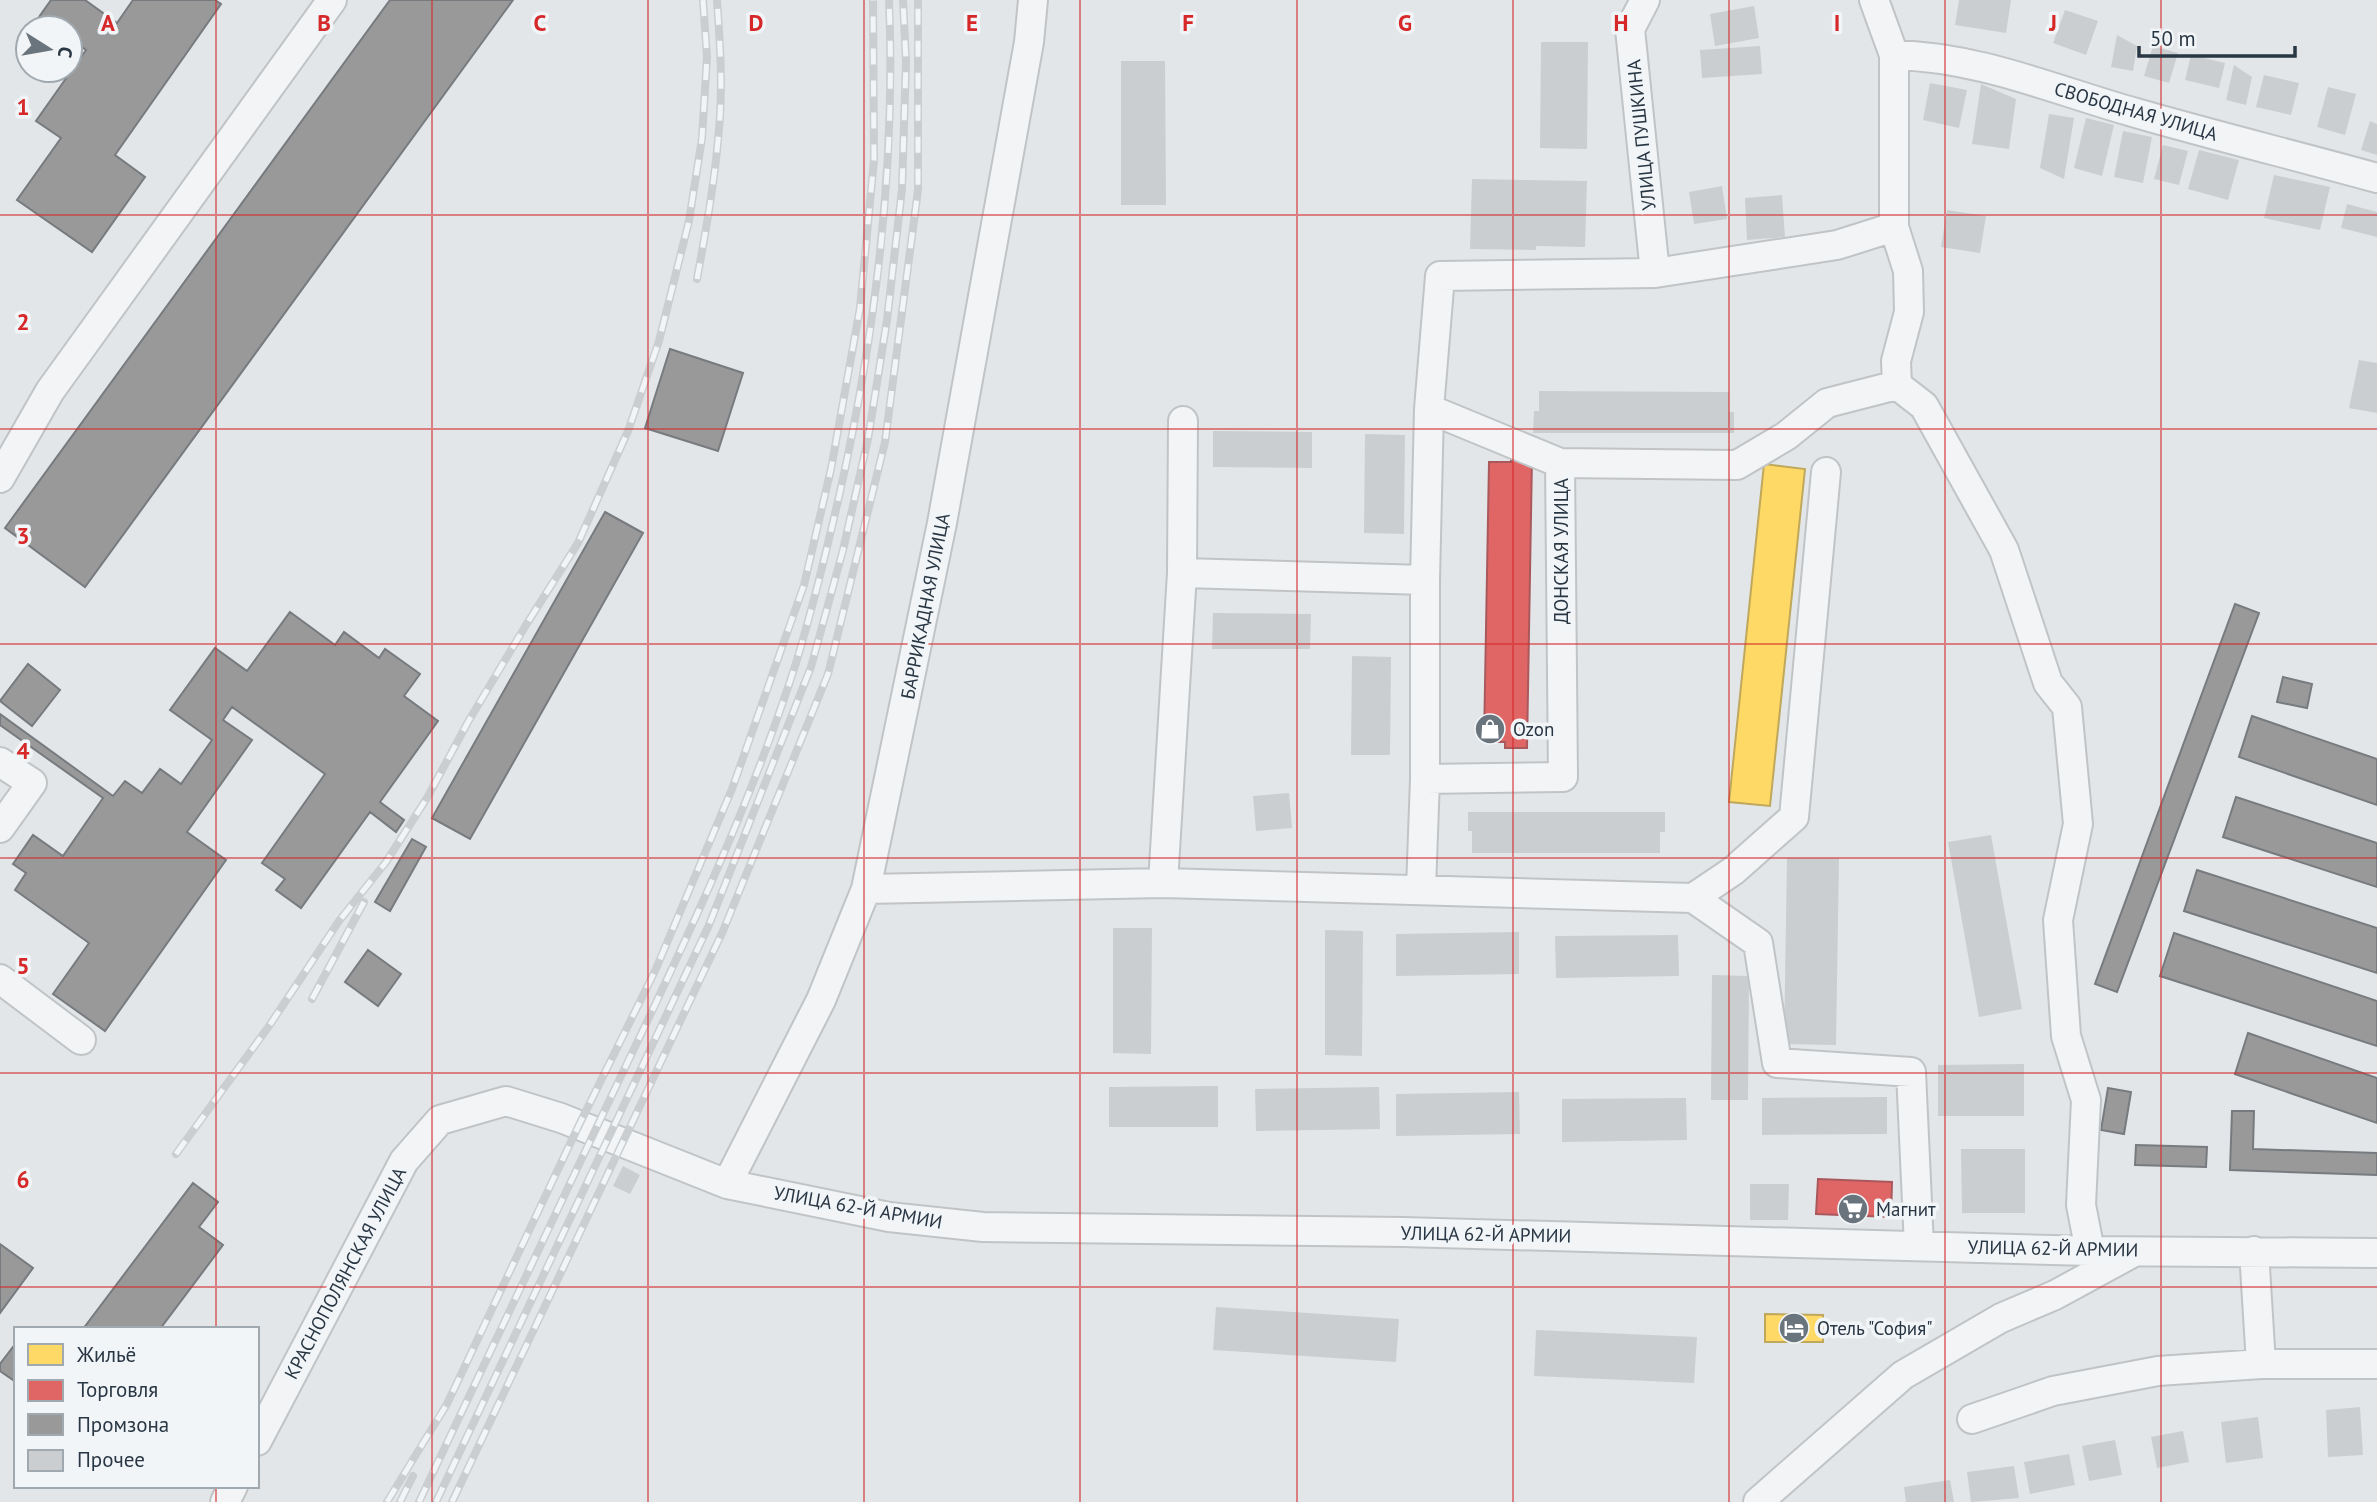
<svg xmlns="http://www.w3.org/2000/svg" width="2377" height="1502" viewBox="0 0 2377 1502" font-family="'PT Sans',sans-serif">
  <rect width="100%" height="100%" fill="#e3e6e8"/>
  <path fill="#ffd966" stroke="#bfa85c" stroke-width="2" d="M1764,464L1805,469L1770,806L1729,802Z
    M1765,1314L1823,1315V1342H1765Z"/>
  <path fill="#e06666" stroke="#a9585c" stroke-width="2" d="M1511,457H1532L1527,748H1505V742H1484L1489,462H1511Z
    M1818,1179L1892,1182L1891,1217L1816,1214Z"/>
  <path fill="#999" stroke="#777b7f" stroke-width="2" d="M51,0H85L117,23L133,0H215L221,4L115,155L145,177L92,252L17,200L61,138L36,121L86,50L70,39V28H54L39,17Z
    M390,0H513L85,587L5,528Z
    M670,349L743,373L718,451L645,428Z
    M605,512L643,533L470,839L432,818Z
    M2235,604L2259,613L2117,992L2095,984Z
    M290,612L335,645L344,632L379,658L385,649L420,674L404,696L438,721L380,802L404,820L396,832L370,812L301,908L276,890L285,879L262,863L325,774L232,707L223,720L252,740L187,832L226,860L105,1031L53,994L89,943L15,890L26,873L13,864L33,835L63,856L103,798L0,725V714L113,796L125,781L142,793L160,769L181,784L212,740L170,710L215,648L247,671Z
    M28,664L60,690L32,726L0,701Z
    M2283,677L2312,684L2307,708L2277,702Z
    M2252,716L2377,759V805L2239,757Z
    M2236,797L2377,843V887L2223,837Z
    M412,839L426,847L390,911L375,902Z
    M2197,870L2377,928V973L2184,911Z
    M2174,933L2377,1001V1046L2160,976Z
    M368,950L401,974L378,1006L345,982Z
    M2248,1033L2377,1078V1123L2235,1074Z
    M2108,1088L2131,1092L2124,1134L2101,1130Z
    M2232,1111H2254L2253,1149L2377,1153V1175L2230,1170Z
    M2136,1145L2207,1147L2206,1167L2135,1165Z
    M193,1183L218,1202L199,1227L223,1245L160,1329H83Z
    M0,1244L33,1268L0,1313Z
    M16,1343V1382L0,1371V1364Z"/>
  <path fill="#cbced1" d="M1959,0H2011L2006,33L1955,25Z
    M1754,6L1759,38L1715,46L1710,14Z
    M2065,10L2098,21L2086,55L2053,43Z
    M2117,35L2137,46L2133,71L2111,67Z
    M1541,42H1588L1587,149L1540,148Z
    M1760,46L1762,74L1702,78L1700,50Z
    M2153,46L2178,53L2169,83L2144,76Z
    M2191,55L2225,63L2219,88L2185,80Z
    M1121,61H1165L1166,205H1121Z
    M2234,65L2252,77L2246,105L2226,100Z
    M2264,75L2299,83L2291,115L2256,107Z
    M1930,83L1967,90L1959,128L1923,120Z
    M1981,84L2016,99L2009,149L1972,144Z
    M2328,87L2356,94L2345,135L2317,127Z
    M2049,114L2074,118L2064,179L2040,168Z
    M2086,118L2114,125L2102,176L2074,168Z
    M2370,121L2377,124V155L2361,150Z
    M2123,131L2152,137L2143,183L2114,177Z
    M2163,145L2188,151L2179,185L2154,179Z
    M2199,150L2239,160L2228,200L2188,189Z
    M2274,175L2330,187L2320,230L2264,218Z
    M1472,179L1587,181L1585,247L1536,246V250L1470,249Z
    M1722,186L1727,219L1694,224L1689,192Z
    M1782,195L1785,237L1747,240L1745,198Z
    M2347,204L2377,212V237L2341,228Z
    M1947,210L1986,216L1980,253L1941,247Z
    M2359,360L2377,363V413L2349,408Z
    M1539,391L1729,392V412H1734V433H1533L1534,411H1539Z
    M1213,431L1312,432V468L1213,467Z
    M1365,434L1405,435L1404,534L1364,533Z
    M1213,613L1311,614L1310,649H1212Z
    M1352,656L1391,657L1390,755H1351Z
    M1289,793L1292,828L1256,831L1253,796Z
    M1468,812H1665V832H1660V853H1472V831H1468Z
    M1991,835L2022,1009L1979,1017L1948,842Z
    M1787,858H1839L1836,1045L1784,1044Z
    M1113,928H1152L1151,1054L1113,1053Z
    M1325,930L1363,931L1362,1056L1325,1055Z
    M1519,932V974L1396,976V934Z
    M1678,935L1679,976L1556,978L1555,936Z
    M1712,975L1749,976L1748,1100H1711Z
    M2024,1064V1116H1938V1065Z
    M1218,1086V1127H1109V1087Z
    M1379,1087L1380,1129L1256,1131L1255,1089Z
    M1519,1092L1520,1134L1396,1136V1094Z
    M1887,1097V1134L1762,1135V1098Z
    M1686,1098L1687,1140L1562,1142V1099Z
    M1961,1149H2025V1213H1962Z
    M623,1166L640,1175L630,1194L613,1186Z
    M1750,1184H1789L1788,1220H1750Z
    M1216,1307L1399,1319L1396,1362L1213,1350Z
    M1536,1330L1697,1337L1694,1383L1534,1376Z
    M2360,1407L2363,1455L2328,1457L2326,1410Z
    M2258,1417L2263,1458L2226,1463L2221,1422Z
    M2183,1431L2189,1462L2157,1468L2151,1437Z
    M2115,1440L2122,1475L2089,1481L2082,1446Z
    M2069,1454L2075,1485L2030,1494L2024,1462Z
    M2014,1466L2019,1498L1971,1502L1967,1472Z
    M1950,1480L1954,1502H1906L1904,1487Z"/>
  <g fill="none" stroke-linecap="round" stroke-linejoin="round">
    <g stroke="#c1c4c6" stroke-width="32">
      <path id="minor" d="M1645,0L1630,29L1655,273
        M1874,0L1894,55V227L1908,271L1909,312L1896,361L1897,385L1924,406L2004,550L2048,683L2067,707L2078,824L2058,920L2066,1036L2086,1100L2081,1205L2090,1251
        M1894,55C1980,57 2054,90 2136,113C2216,136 2297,156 2377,178
        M1429,409L1560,463
        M0,478L50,391L332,0
        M1182,573L1425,580
        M0,762L32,783L0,828
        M1425,779L1563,777L1560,463L1737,465L1786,436L1827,403L1897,385
        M1163,883L1182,573L1183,421
        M866,889L1163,883L1693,898L1758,943L1777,1063L1911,1072L1919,1246
        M1421,889L1425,779V580L1429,409L1440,276L1655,273L1837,245L1894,227
        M1693,898L1733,871L1794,817L1826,472
        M0,979L81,1040
        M727,1184L821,1000L866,889L942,523L1029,42L1033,0
        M2254,1251L2261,1364H2377
        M1972,1419L2053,1391L2158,1371L2261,1364
        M257,1441L404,1161L440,1120L506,1101L561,1118L727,1184L889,1217L983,1227L1403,1232L2090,1251L2377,1253
        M225,1502L233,1486
        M1758,1502L1903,1375L2001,1318L2055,1295L2134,1252"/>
    </g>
    <use href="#minor" stroke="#f2f4f5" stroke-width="28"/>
    <g stroke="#cbced0" stroke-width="8">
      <path id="rail" d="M697,279C706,230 715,180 719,129C723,86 720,43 717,0
        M312,999L364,902
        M176,1154L269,1026L339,921L386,862L427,798L468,722L526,625L578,543L628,431L659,341L689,221L702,138L707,57L703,0
        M387,1502L447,1404L579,1125L655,971L732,789L804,585L831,469L860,308L874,160L873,0
        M400,1502L413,1476
        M419,1502C483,1367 547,1232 611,1097C679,955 748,813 796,663C813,607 827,549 840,492C876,330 896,166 889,0
        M436,1502L709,925L811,667L843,550L868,439L887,320L902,189L906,62L903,0
        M452,1502L723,931L828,674L885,442L918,190V0"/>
    </g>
    <use href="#rail" stroke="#f1f5f8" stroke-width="5" stroke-dasharray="16" stroke-linecap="butt"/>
  </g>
  <path fill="none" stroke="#d62828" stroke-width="2" stroke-opacity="0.55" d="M216,0V1329M432,0V1502M648,0V1502M864,0V1502M1080,0V1502M1297,0V1502M1513,0V1502M1729,0V1502M1945,0V1502M2161,0V1502M0,215H2377M0,429H2377M0,644H2377M0,858H2377M0,1073H2377M0,1287H2377M216,1486V1502"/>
  <defs>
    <g id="shop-disc" transform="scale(1.575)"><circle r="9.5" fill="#6a747d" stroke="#f1f5f8"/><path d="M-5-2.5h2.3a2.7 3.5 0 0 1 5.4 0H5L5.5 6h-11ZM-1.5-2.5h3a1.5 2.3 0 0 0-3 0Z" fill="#fff"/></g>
    <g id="supermarket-disc" transform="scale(1.575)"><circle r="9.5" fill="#6a747d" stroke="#f1f5f8"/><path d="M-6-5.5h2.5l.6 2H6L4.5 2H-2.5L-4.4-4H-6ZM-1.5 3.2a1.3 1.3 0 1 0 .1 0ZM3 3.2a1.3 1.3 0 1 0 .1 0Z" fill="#fff"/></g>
    <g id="hotel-disc" transform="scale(1.575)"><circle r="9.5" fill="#6a747d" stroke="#f1f5f8"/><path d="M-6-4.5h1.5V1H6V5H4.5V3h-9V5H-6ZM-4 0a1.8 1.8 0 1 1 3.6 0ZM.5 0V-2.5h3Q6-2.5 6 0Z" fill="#fff"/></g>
  </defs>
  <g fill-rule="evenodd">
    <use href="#shop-disc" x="1490" y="729"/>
    <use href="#supermarket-disc" x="1853" y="1209"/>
    <use href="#hotel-disc" x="1794" y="1328"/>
  </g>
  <g text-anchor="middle" stroke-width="7" stroke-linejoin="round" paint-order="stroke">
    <g font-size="19" fill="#293643" stroke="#f1f5f8">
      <text transform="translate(2136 111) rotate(16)" y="7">СВОБОДНАЯ УЛИЦА</text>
      <text transform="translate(1641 135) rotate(-96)" y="7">УЛИЦА ПУШКИНА</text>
      <text transform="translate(1561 551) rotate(-90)" y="7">ДОНСКАЯ УЛИЦА</text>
      <text transform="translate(925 606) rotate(-79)" y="7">БАРРИКАДНАЯ УЛИЦА</text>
      <text transform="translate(858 1207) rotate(10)" y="7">УЛИЦА 62-Й АРМИИ</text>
      <text transform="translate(1486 1234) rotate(1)" y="7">УЛИЦА 62-Й АРМИИ</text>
      <text transform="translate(2053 1248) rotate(1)" y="7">УЛИЦА 62-Й АРМИИ</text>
      <text transform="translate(345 1273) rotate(-62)" y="7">КРАСНОПОЛЯНСКАЯ УЛИЦА</text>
    </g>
    <g font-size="19" fill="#293643" stroke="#f1f5f8" text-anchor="start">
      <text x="1513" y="736">Ozon</text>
      <text x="1876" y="1216">Магнит</text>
      <text x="1817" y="1335">Отель "София"</text>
    </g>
  </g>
  <g font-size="23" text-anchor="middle" font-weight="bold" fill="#d62828" stroke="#f1f5f8" stroke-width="7" stroke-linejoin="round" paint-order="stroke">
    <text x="108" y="31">A</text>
    <text x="324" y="31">B</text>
    <text x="540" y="31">C</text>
    <text x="756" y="31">D</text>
    <text x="972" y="31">E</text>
    <text x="1188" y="31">F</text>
    <text x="1405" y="31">G</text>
    <text x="1621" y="31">H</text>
    <text x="1837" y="31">I</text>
    <text x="2053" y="31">J</text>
    <text x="23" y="115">1</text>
    <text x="23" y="330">2</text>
    <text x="23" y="544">3</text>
    <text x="23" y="759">4</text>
    <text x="23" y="974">5</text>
    <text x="23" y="1188">6</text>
  </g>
  <rect x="14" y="1327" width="245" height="161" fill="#f1f5f8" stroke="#a1a9b0" stroke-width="2"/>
  <rect x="28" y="1344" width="35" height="21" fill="#ffd966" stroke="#a1a9b0" stroke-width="2"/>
  <text x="77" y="1362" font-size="21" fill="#293643">Жильё</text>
  <rect x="28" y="1380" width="35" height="21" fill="#e06666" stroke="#a1a9b0" stroke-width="2"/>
  <text x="77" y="1397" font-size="21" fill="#293643">Торговля</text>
  <rect x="28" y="1414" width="35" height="21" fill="#999999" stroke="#a1a9b0" stroke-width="2"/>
  <text x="77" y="1432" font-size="21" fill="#293643">Промзона</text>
  <rect x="28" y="1450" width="35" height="21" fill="#cbced1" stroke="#a1a9b0" stroke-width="2"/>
  <text x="77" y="1467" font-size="21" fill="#293643">Прочее</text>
  <g transform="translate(49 49) rotate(101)"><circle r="33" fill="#f1f5f8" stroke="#a1a9b0" stroke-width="2"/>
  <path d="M0-5L12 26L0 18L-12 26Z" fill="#6a747d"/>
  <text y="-10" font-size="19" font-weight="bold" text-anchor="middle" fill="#293643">С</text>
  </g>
  <path d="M2139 46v10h156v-10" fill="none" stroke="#293643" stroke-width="3.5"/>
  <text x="2150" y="46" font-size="21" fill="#293643" stroke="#f1f5f8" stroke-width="5" paint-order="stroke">50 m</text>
</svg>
